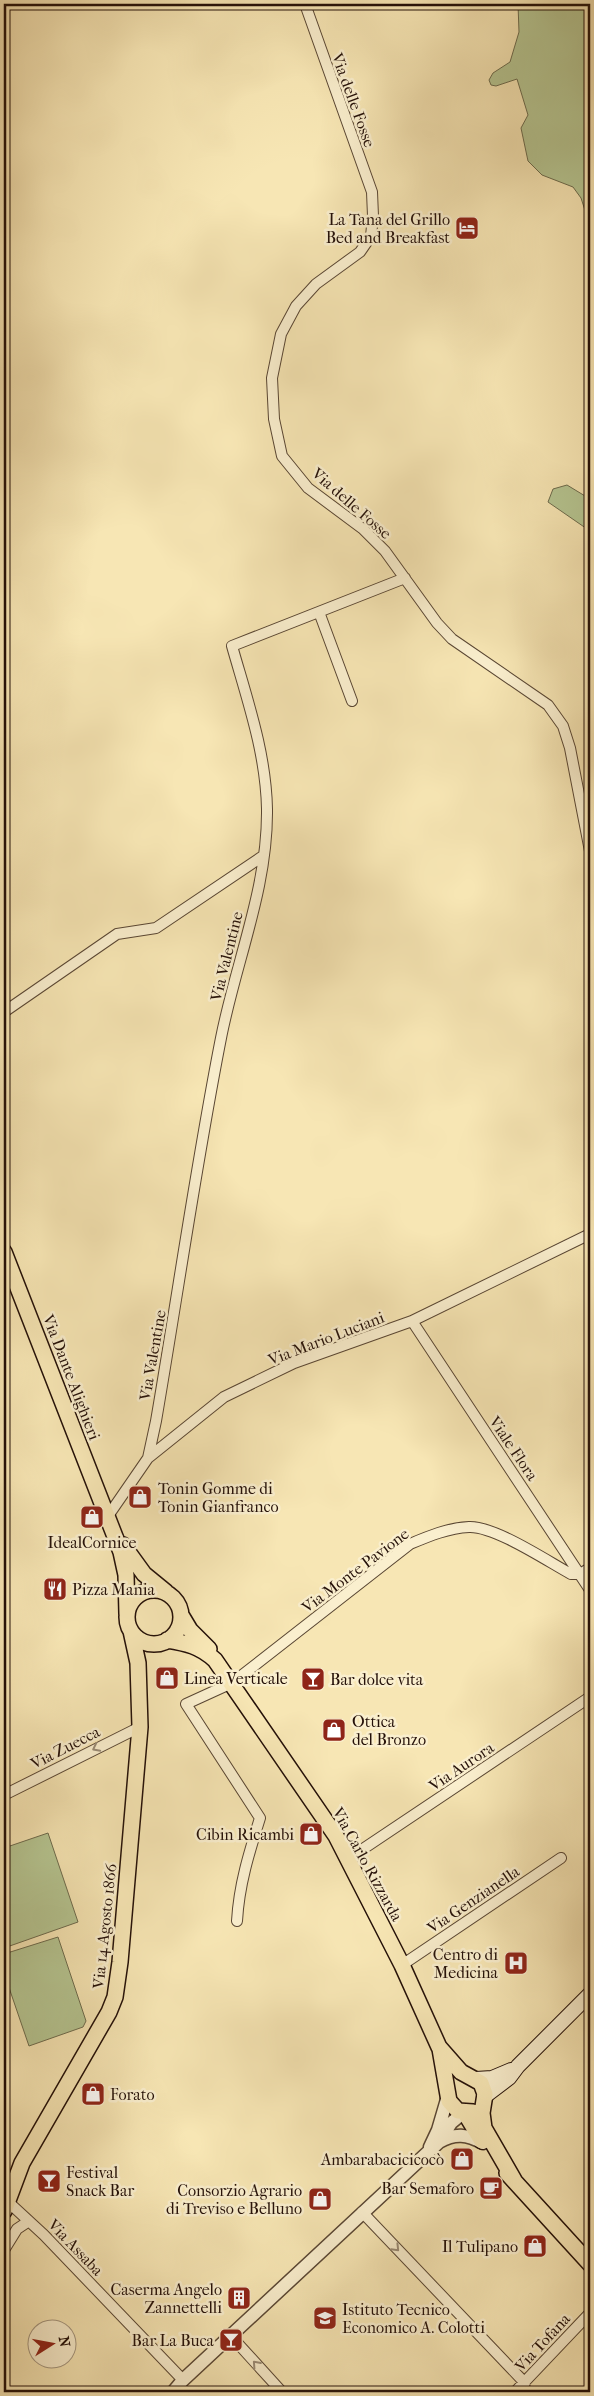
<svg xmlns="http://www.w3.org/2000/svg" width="594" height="2396" viewBox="0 0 594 2396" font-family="'IM FELL French Canon',serif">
  <rect width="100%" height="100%" fill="#f7e6b4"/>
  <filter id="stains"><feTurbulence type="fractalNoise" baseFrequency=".004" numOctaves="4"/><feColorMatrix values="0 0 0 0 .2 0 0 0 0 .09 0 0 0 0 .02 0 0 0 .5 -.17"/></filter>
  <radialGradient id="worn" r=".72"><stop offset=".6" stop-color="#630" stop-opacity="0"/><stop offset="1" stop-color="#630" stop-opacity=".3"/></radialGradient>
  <path fill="#b6c692" stroke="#6d6b4d" d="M518,4H590V226L581,198L573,187L542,175L528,161L521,128L528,115L517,79L496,86L491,85L489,80L493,73L510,62L519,32Z
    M567,485L590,499V531L548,502L553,489Z
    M48,1833L78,1922L4,1948V1848Z
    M58,1937L86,2021L83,2027L29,2046L4,1973V1954Z"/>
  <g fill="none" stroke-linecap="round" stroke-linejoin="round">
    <g stroke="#594633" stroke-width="12">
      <path id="minor" d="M305,4L372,192L373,216L371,236L360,252L316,284L296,306L281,334L272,378L274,419L282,456L308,488L363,529L385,551L437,623L452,639L548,705L563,726L570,748L590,851
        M319,612L352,701
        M4,1012L117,934L156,928L263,856
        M412,1321L590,1590
        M148,1458L156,1421C178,1293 196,1165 221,1038C236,961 268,888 267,809C266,753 247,699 232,646L405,578
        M108,1516L148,1458L224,1397L294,1363L412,1321L590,1234
        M4,1795L140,1727
        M348,1859L590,1697
        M237,1921C239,1885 249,1853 260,1818L186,1704L232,1683L410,1544C429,1536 448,1528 469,1527C495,1526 547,1561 571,1574H580L590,1568
        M402,1965L561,1858
        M5,2199L44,2235L183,2380
        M362,2212L525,2383
        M4,2250L17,2229L29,2221
        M231,2336L282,2392
        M4,2388L5,2392
        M515,2392L590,2313"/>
    </g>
    <g stroke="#594633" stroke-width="15">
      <path id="tertiary" d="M442,2137L451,2123L463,2113
        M430,2147L438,2130L448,2096
        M173,2392L183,2380L439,2142C455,2133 467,2134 483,2143"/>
    </g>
    <g stroke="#241008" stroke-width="16">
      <path id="secondary" d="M476,2079L492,2078L511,2070
        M484,2097L509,2078L518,2066L590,1994"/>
    </g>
    <g stroke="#241008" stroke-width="18">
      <path id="primary" d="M4,1252L121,1552L126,1575L127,1614
        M123,1545L144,1574L166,1592
        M127 1617a27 27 0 1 1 54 0a27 27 0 1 1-54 0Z
        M181,1615L190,1630L209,1649
        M167,1640C186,1643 200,1646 215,1660L336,1836L402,1965L439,2047L461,2072L481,2083L485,2094L482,2113L484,2128L514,2180
        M440,2049L449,2101L458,2111L473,2112
        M465,2113L482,2141
        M507,2173L590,2264
        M4,2211L22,2163L109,2012L115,1997L120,1962L140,1727L138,1663L131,1631"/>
    </g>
    <use href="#minor" stroke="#faefce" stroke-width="10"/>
    <use href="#tertiary" stroke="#faefce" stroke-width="12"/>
    <use href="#secondary" stroke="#faefce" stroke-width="14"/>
    <use href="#primary" stroke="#f7e6b4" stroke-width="15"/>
  </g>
  <defs><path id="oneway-chevron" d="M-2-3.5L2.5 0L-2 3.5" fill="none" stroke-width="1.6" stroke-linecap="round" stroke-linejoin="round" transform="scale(1.25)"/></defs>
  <g stroke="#9a8b75">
    <use href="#oneway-chevron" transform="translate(96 1748) rotate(153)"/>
    <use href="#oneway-chevron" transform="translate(396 2248) rotate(46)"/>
    <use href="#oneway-chevron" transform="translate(256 2364) rotate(-132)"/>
  </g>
  <defs>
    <g id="hotel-square" transform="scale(1.25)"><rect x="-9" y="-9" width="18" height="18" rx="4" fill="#8f2418" stroke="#faefce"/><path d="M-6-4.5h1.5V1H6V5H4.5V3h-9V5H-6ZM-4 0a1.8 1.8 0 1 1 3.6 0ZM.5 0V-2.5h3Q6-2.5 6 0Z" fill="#fff"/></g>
    <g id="shop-square" transform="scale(1.25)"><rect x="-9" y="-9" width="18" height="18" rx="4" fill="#8f2418" stroke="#faefce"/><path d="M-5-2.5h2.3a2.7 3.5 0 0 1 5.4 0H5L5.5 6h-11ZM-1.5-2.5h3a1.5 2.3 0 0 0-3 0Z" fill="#fff"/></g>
    <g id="restaurant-square" transform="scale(1.25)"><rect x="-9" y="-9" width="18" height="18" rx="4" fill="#8f2418" stroke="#faefce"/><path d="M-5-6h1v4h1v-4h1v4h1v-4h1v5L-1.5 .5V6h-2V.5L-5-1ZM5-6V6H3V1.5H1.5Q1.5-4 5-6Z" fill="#fff"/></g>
    <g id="bar-square" transform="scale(1.25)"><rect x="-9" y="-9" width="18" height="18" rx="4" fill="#8f2418" stroke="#faefce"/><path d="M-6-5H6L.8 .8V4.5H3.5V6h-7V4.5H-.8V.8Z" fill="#fff"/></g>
    <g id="hospital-square" transform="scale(1.25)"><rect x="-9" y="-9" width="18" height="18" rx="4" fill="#8f2418" stroke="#faefce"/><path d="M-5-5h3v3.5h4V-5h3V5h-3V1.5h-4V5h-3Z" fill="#fff"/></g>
    <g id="cafe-square" transform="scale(1.25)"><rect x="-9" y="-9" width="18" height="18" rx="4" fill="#8f2418" stroke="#faefce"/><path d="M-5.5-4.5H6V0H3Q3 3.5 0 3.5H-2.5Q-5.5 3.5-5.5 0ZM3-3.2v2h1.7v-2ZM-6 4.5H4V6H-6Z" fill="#fff"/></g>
    <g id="building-square" transform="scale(1.25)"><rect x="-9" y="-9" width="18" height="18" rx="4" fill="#8f2418" stroke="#faefce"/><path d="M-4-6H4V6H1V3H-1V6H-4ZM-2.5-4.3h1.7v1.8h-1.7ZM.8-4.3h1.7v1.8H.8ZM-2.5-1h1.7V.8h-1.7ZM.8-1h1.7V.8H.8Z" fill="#fff"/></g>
    <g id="school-square" transform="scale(1.25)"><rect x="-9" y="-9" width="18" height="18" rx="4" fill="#8f2418" stroke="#faefce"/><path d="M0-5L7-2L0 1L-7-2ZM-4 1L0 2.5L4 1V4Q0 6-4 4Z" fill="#fff"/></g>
  </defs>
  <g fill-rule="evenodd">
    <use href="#hotel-square" x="467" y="228"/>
    <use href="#shop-square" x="140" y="1497"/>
    <use href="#shop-square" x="92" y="1517"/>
    <use href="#restaurant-square" x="55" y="1589"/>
    <use href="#shop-square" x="167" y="1678"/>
    <use href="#bar-square" x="313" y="1679"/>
    <use href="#shop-square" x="334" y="1730"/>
    <use href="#shop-square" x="311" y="1834"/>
    <use href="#hospital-square" x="516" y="1963"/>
    <use href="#shop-square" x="93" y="2094"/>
    <use href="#shop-square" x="462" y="2159"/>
    <use href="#bar-square" x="49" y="2181"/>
    <use href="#cafe-square" x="491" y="2188"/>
    <use href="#shop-square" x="320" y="2199"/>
    <use href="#shop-square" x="535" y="2246"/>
    <use href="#building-square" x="239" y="2298"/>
    <use href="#school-square" x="325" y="2318"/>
    <use href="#bar-square" x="231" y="2340"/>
  </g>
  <g text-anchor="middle" stroke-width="5" stroke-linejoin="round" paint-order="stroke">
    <g font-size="16" fill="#241008" stroke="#faefce">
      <text transform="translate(354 100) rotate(70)" y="6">Via delle Fosse</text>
      <text transform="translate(352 503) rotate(41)" y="6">Via delle Fosse</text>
      <text transform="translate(226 956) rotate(-76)" y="6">Via Valentine</text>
      <text transform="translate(326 1338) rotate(-21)" y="6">Via Mario Luciani</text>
      <text transform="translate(152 1355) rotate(-80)" y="6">Via Valentine</text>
      <text transform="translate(72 1377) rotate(69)" y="6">Via Dante Alighieri</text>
      <text transform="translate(514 1448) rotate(56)" y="6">Viale Flora</text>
      <text transform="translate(355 1570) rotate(-37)" y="6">Via Monte Pavione</text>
      <text transform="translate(65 1747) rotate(-27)" y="6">Via Zuecca</text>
      <text transform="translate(461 1766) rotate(-34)" y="6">Via Aurora</text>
      <text transform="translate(368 1864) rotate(61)" y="6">Via Carlo Rizzarda</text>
      <text transform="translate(473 1899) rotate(-34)" y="6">Via Genzianella</text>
      <text transform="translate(104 1926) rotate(-84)" y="6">Via 14 Agosto 1866</text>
      <text transform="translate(76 2247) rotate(46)" y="6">Via Assaba</text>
      <text transform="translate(542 2342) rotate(-47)" y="6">Via Tofana</text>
    </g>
    <g font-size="16" fill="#241008" stroke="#faefce" text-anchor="end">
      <text x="450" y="225">La Tana del Grillo<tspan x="450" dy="18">Bed and Breakfast</tspan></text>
      <text x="158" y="1494" text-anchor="start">Tonin Gomme di<tspan x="158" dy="18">Tonin Gianfranco</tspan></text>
      <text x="92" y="1548" text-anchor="middle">IdealCornice</text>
      <text x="72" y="1595" text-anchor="start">Pizza Mania</text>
      <text x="184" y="1684" text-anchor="start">Linea Verticale</text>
      <text x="330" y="1685" text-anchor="start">Bar dolce vita</text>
      <text x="352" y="1727" text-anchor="start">Ottica<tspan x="352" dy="18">del Bronzo</tspan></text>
      <text x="294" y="1840">Cibin Ricambi</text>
      <text x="498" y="1960">Centro di<tspan x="498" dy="18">Medicina</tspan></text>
      <text x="110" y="2100" text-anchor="start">Forato</text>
      <text x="444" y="2165">Ambarabacicicocò</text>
      <text x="66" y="2178" text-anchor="start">Festival<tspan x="66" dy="18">Snack Bar</tspan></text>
      <text x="474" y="2194">Bar Semaforo</text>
      <text x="302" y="2196">Consorzio Agrario<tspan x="302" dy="18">di Treviso e Belluno</tspan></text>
      <text x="518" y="2252">Il Tulipano</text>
      <text x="222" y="2295">Caserma Angelo<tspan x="222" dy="18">Zannettelli</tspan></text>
      <text x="342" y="2315" text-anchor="start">Istituto Tecnico<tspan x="342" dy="18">Economico A. Colotti</tspan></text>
      <text x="214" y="2346">Bar La Buca</text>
    </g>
  </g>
  <rect width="594" height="2396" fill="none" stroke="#f7e6b4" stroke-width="20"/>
  <rect x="5" y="5" width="584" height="2386" fill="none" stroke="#241008" stroke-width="2.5"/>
  <rect x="10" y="10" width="574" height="2376" fill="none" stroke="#241008"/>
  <g transform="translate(52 2344) rotate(79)"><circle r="24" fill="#faefce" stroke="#a4967f"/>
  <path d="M0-4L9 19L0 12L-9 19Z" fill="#8f2418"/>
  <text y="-8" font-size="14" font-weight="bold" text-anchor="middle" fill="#241008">N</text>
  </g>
  <rect width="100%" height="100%" filter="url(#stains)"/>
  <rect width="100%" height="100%" fill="url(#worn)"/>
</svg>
